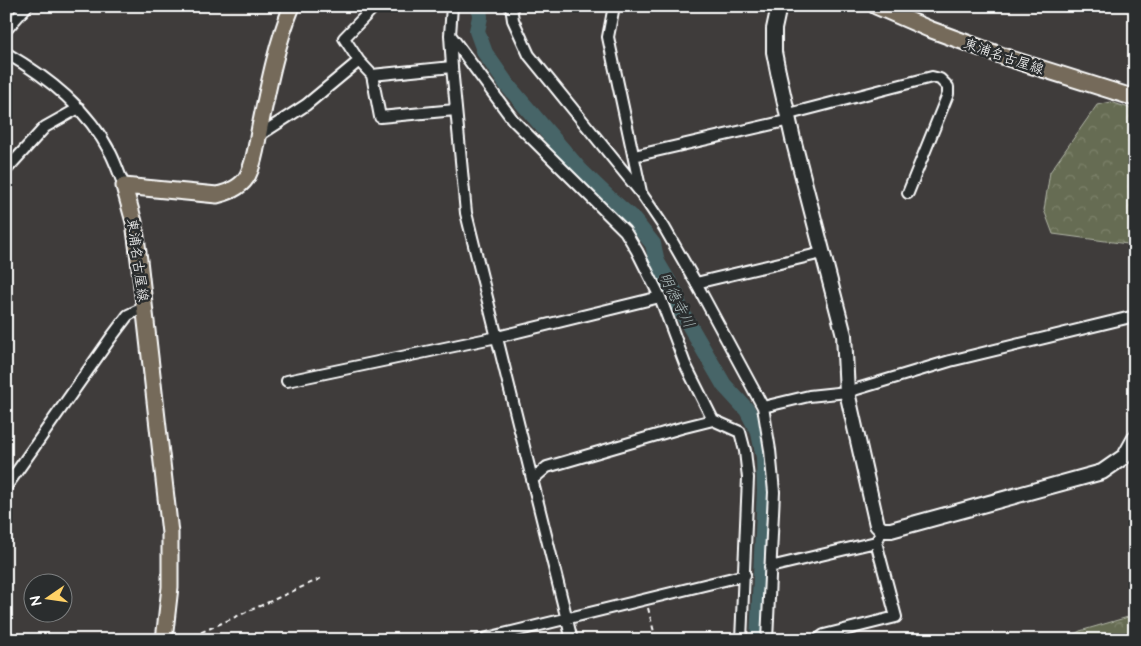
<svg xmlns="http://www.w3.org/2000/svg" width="1141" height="646" viewBox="0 0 1141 646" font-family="'Architects Daughter','Klee One',sans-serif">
  <defs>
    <pattern id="forest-crowns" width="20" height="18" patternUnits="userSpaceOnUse" patternTransform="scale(1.25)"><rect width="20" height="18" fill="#666c52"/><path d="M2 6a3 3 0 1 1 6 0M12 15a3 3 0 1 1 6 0" fill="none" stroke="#7d826c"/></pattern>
  </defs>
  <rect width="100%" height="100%" fill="#3f3c3b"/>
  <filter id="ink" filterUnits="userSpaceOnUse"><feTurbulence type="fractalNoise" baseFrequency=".02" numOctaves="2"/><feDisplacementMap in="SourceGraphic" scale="10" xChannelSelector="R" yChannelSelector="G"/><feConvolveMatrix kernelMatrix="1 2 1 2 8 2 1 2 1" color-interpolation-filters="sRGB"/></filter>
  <g filter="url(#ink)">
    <path fill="url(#forest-crowns)" stroke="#b2b6a8" d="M1111,102L1135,110V245L1053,234L1044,210L1050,172L1097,105Z
      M1135,615V640H1063L1080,631Z"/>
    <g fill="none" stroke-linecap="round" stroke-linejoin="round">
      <path stroke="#466568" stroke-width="16" d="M479,6L480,17L477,31L485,53L508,86L580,170L609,198L632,218L653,244L657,262L676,294L680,309L724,385L747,410L759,433L764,457L765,491L758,640"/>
      <g stroke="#fff" stroke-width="14">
        <path id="street" d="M452,6L450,35L452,67L466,213L572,640
          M511,6L513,20L529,55L641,193L664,227L696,283L763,407L770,450L774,492L767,640
          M614,6L608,37L641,192
          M6,30L27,6
          M451,36L513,120L625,231L637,251L660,297L685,364L713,420
          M6,53C49,78 88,109 111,154C116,164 120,176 124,186
          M359,61L372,75L380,117L455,110
          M372,75L452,67
          M789,114L932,77L940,79L948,87V94L908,193
          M258,136L306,105L359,61L344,38L375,6
          M634,156L790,120
          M6,170L45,127L79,108
          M696,283L822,253
          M287,381L497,337L660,297
          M763,407L809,396L847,392L950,361L1135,316
          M532,480L547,467L681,428L713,420L740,432L745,451L748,478L741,640
          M6,487L110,339L128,315L145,307
          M770,567L876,542L879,537
          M479,640L745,575
          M817,640L824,635L896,617L876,542"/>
      </g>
      <g stroke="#fff" stroke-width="18">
        <path id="secondary" d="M779,6L774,29V52L778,72L793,139L844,335L847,392L877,525L882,530H891L1102,472L1125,456L1135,438"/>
      </g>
      <g stroke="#fff" stroke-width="19">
        <path id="primary" d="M876,6L929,29L1011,59L1135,98
          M164,640L170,587V533L139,260L134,222L124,186L217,195C230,192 242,187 248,175C256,159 257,139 261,122C269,83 277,43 292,6"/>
      </g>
      <path stroke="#fff" stroke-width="2" stroke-dasharray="5 4" stroke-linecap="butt" d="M648,608L656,640
        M175,637C185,640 193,636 202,632L322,578"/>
      <use href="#street" stroke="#2a2d2e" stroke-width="10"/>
      <use href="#secondary" stroke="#2a2d2e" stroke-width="14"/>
      <use href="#primary" stroke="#746a5a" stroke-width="15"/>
    </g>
  </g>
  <g text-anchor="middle" stroke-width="5" stroke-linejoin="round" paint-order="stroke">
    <g font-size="14" fill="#fff" stroke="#2a2d2e">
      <text transform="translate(1004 56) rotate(19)" y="5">東浦名古屋線</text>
      <text transform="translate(138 260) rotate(82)" y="5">東浦名古屋線</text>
    </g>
    <g font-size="15" font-style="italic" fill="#acbabb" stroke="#2a2d2e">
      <text transform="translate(677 300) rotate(63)" y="5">明徳寺川</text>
    </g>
  </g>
  <rect width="1141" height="646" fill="none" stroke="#2a2d2e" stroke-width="25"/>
  <rect x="12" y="12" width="1116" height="621" fill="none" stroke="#fff" stroke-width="2" filter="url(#ink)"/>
  <g transform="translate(48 598) rotate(257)"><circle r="24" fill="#2a2d2e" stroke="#7f8182"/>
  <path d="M0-4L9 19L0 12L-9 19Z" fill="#ffd166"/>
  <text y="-8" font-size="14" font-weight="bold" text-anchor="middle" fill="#ffffff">N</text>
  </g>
</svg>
